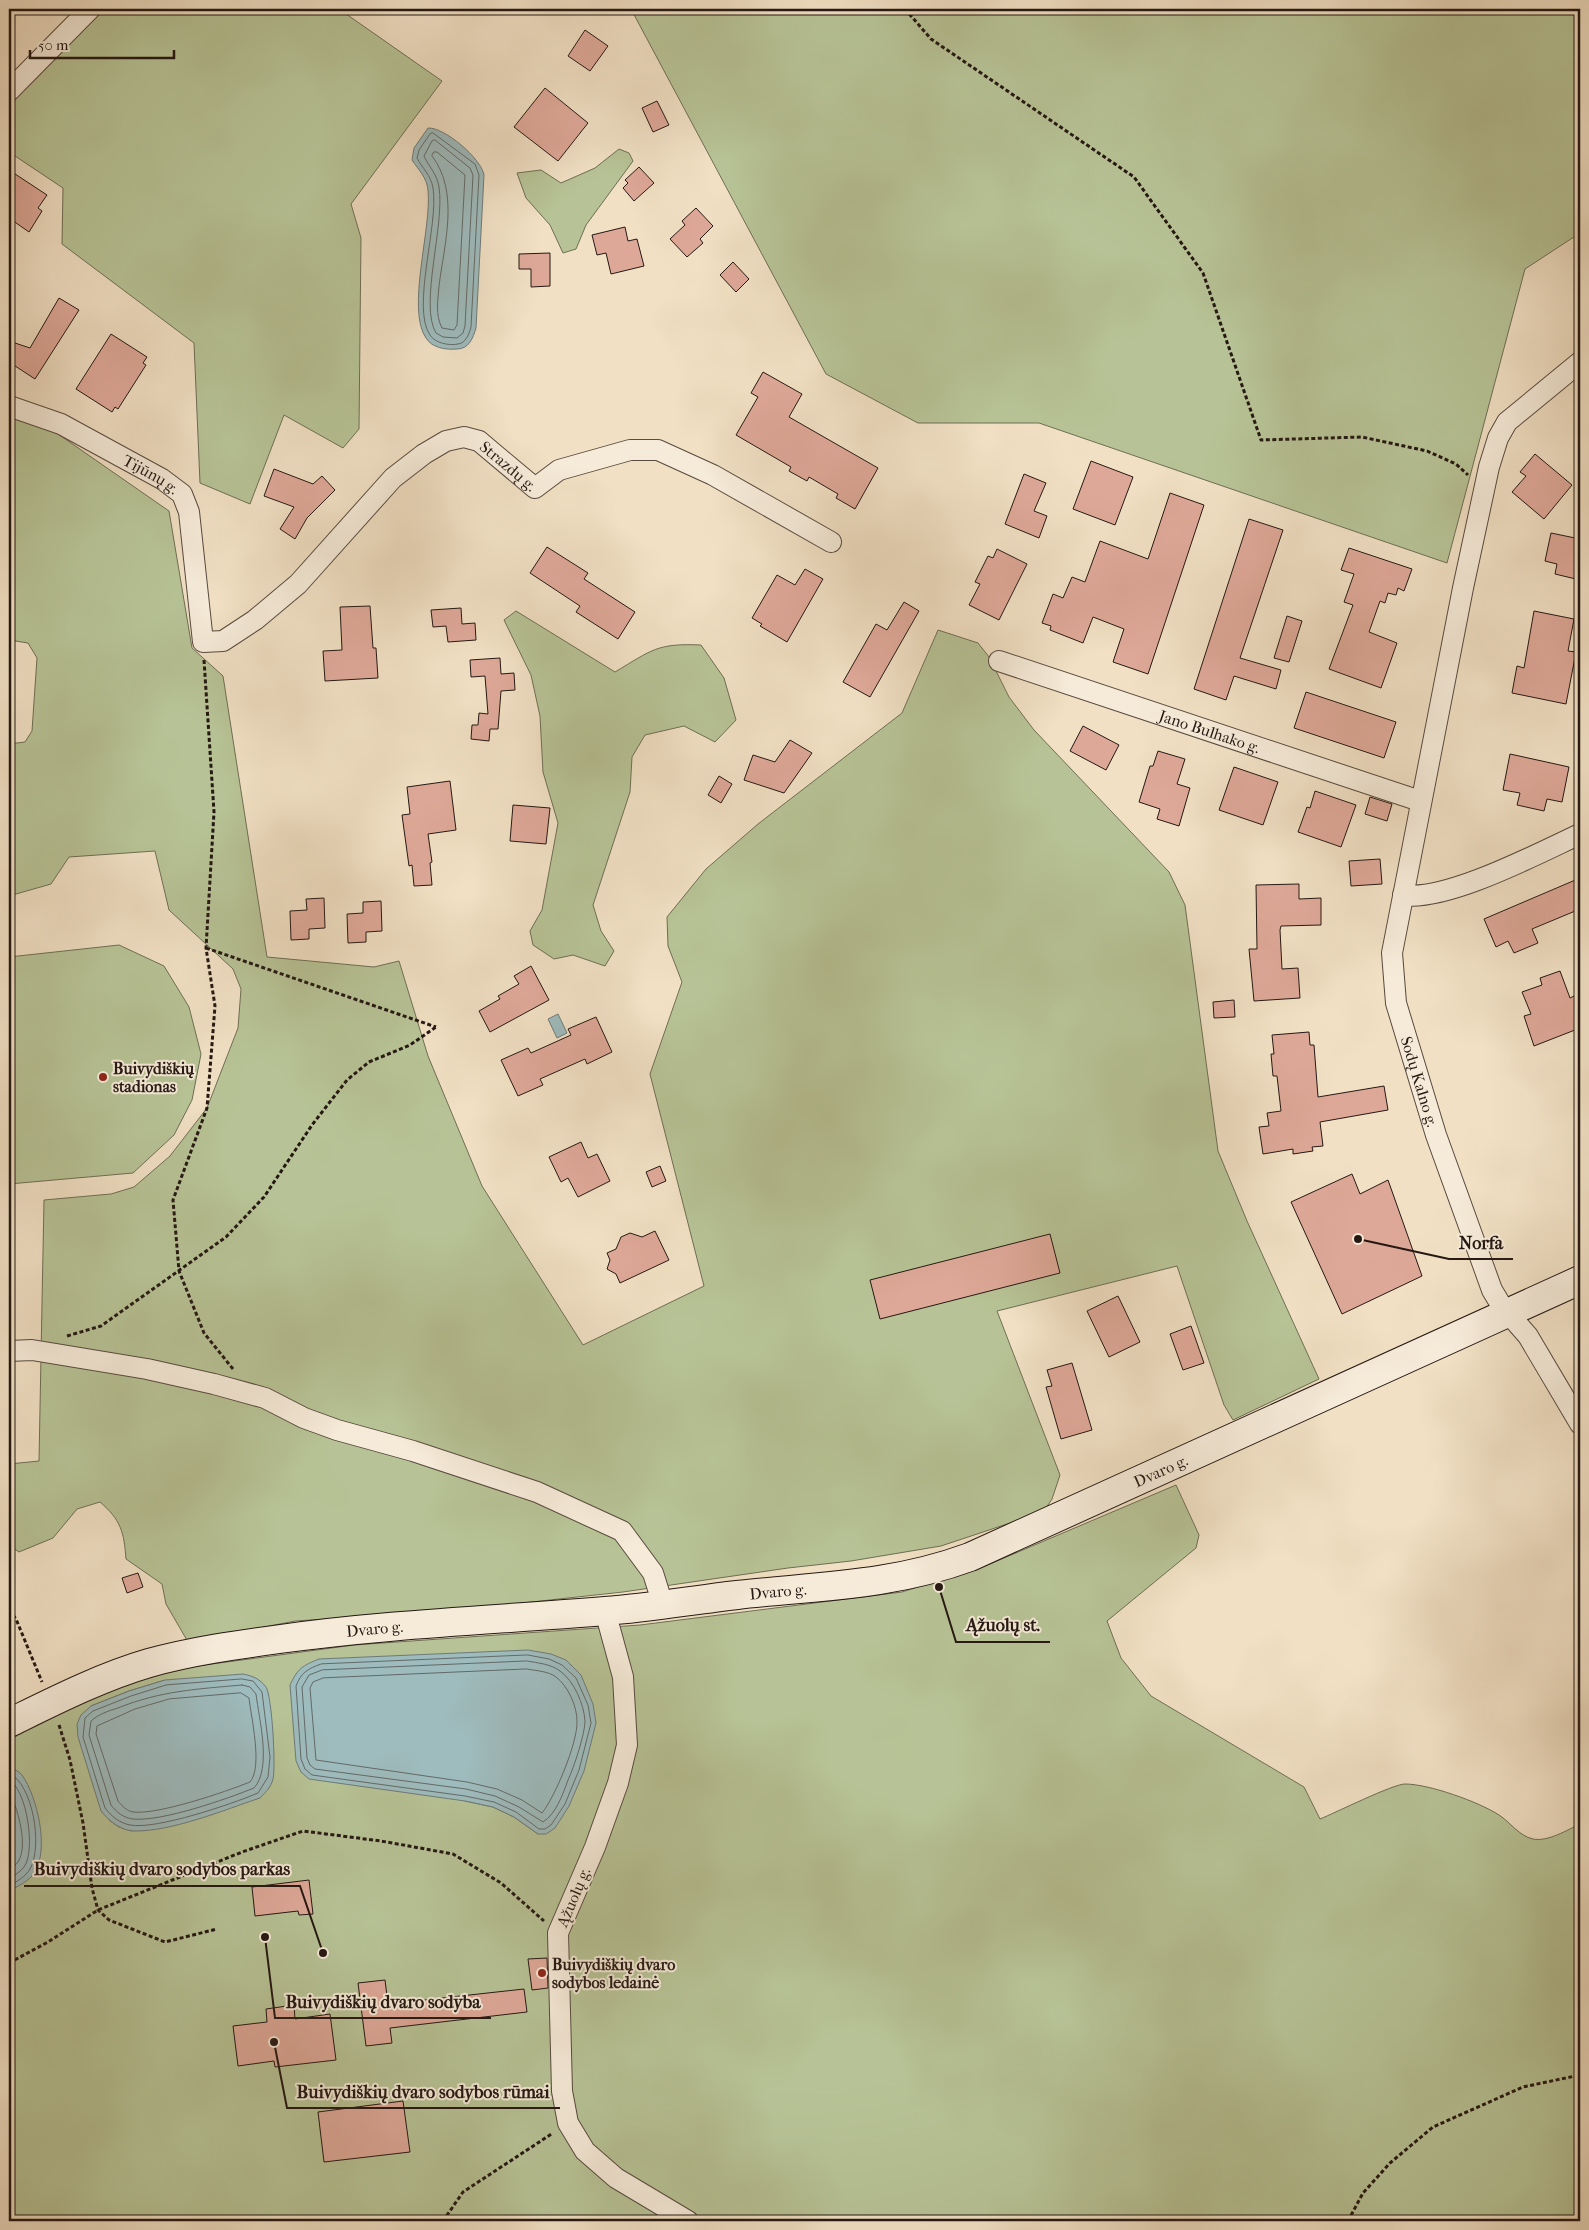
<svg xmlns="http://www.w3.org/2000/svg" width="1589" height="2230" viewBox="0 0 1589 2230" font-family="'IM FELL French Canon',serif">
  <rect width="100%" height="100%" fill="#f1e0c4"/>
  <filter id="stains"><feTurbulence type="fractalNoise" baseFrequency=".004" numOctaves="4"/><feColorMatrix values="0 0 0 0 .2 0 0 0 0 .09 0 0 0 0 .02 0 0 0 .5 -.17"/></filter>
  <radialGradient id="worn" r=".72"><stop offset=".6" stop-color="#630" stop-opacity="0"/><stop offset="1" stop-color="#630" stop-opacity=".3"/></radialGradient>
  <path fill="#b7c396" stroke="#6e6e54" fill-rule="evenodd" d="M103,9H339L442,81L351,204L361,238L359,429L343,448L284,415L250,504L200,483L194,343L62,244L63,188L9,152V99Z
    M631,9H1580V233L1525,269L1447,563L1039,423H918L826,374Z
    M619,149L629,153L633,161L586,225L576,249L563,253L550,225L526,198L517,173L541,170L561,183L595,168Z
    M9,400L169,511L192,648L223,676L267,957L374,967L399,961L428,1056L482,1186L583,1345L704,1286L650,1074L682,982L668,946L667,917L706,869L758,824L902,713L938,630L978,643L989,657L1009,697L1034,730L1169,872L1185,905L1218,1151L1247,1221L1319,1379L1233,1420L1224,1405L1177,1266L997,1311L1060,1475L1052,1499L1046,1508L1031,1516L941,1546L851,1561L788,1568L623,1592L449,1611L295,1621L188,1642L166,1604L162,1584L126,1559C124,1532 121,1520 100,1502L77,1509L53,1538L19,1552L9,1545V1464L39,1461L44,1200L111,1194L134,1187L170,1156L207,1108L238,1028L241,989L233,969L169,910L155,851L69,857L51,884L9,896V744L25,742L32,731L37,658L28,643L9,640Z
    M516,611L615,672C652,650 657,643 701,645L724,678L736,720L715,742L684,726L645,735L632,757L630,792L593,905L601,931L614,951L605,966L573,955L554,959L533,945L530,931L542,910L558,823L543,772L540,716L531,675L504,620Z
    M119,945L164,966L189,1007L201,1054L192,1100L174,1135L133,1173L9,1184V957Z
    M1176,1485L1199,1535L1196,1548L1107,1621L1121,1658L1151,1696L1304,1787L1320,1819C1335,1813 1393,1784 1405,1784C1429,1784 1479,1802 1499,1815C1510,1822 1519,1836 1533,1839C1548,1842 1567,1830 1580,1824V2221H9V1740L100,1693L167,1670L354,1645L640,1625L902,1592L985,1566ZM165,1680L132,1831L119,1827L109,1820L91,1706L129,1691ZM465,1801L569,1806L538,1834L514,1817L493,1807Z"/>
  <path fill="#9ebbbd" stroke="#6e7a79" d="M428,128C444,127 481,158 484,175L476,328C473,338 469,349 457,349C446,350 432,348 426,338C406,309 432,228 428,190C427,178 418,169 412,160L414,148Z
    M558,1014L567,1033L557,1038L548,1019Z
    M528,1650L551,1654L566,1660L581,1675L593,1704L596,1723L584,1771L569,1806L555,1828L546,1834H538L514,1817L493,1807L465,1801L309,1779L301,1772L296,1761L290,1685C298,1668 302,1666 319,1659Z
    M243,1674C253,1676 260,1679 266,1687C272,1696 276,1767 273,1779C271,1787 266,1792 260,1798C224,1810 171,1832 133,1831C120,1830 109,1821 101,1811L78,1737L77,1724L81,1715L91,1706L129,1691L165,1680Z
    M9,1767C13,1769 19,1771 22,1775C37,1796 50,1850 34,1873C29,1881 17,1887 9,1891Z"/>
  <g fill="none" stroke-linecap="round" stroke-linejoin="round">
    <path stroke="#626a68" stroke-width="1" d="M433,133L475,164L479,175L471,327C469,334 466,343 458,344C449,346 435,343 430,335C411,308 439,224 433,188C431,175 422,168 417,158L419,150L430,134Z
      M435,140L470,168L473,175L465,326L463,333L457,338L443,337L436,333C419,305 445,225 439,187C437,174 429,167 424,156L432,141Z
      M434,152H437L465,175L457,325L454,330L442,328C435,315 438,299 439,286C444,245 460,192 432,156Z
      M528,1655L549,1659L562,1665L576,1678L588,1705L591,1723L579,1770L565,1804L551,1825L545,1829H539L516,1812L494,1802L465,1796L312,1775L305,1769L301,1759L296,1686C301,1673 307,1669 321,1664Z
      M527,1661C538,1663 551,1664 560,1671C574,1681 584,1704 585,1721C585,1734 574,1767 568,1780C563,1794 556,1814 543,1822L519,1807L495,1796L466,1789L315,1769L310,1765L307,1758L302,1687L309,1675L322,1670Z
      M527,1669C537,1671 548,1671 556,1677C568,1686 577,1706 577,1721C578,1742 555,1797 542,1813L522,1800L497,1789L467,1782L316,1760L310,1688L313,1682L323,1678Z
      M242,1679L253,1681L262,1692L270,1757L268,1777L258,1793C232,1804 156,1830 130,1825C120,1823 112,1817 105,1808L83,1737L85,1718L93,1711L131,1696L166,1685Z
      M242,1685L250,1687L256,1694C259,1719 272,1768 254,1788C227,1799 161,1822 133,1819C124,1818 116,1812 111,1805L89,1735L91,1721C99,1714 108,1711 118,1708C160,1691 197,1689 242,1685Z
      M241,1693L249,1698C251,1717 263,1767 250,1782C225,1792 158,1815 133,1812C127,1811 122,1806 118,1801L96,1734L97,1726L135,1709L169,1699Z
      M9,1773C33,1784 43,1846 30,1869C26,1876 16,1883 9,1885
      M9,1780C27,1789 36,1851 24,1867C21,1871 14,1876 9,1879
      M9,1790C17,1807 29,1845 18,1862C16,1865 11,1868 9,1870"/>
  </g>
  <path fill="#dea898" stroke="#251813" d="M585,30L608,46L590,71L568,56Z
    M545,88L588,123L558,161L514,127Z
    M657,101L669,125L653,132L642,108Z
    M639,167L654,183L634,201L623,188L628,183L625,180Z
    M9,170L47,195L38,208L42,211L29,232L9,218Z
    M696,208L713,226L700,239L703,243L687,257L670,239L685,225L682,221Z
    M625,227L628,241L637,239L644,266L611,274L606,253L597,255L592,235Z
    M550,253V286L531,287V269H519V254Z
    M733,262L749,279L736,292L720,275Z
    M59,298L79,310L35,379L9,362V341L30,348Z
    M111,334L147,357L143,363L146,365L118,409L115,407L112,412L76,389Z
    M763,372L802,394L789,417L878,468L855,509L836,498L838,494L809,477L807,481L789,471L791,467L736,435L758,397L751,393Z
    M1535,454L1572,485L1544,519L1512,492L1526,476L1520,472Z
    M1091,461L1133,477L1115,525L1073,509Z
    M274,469L313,484L322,476L335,490L307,518L295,539L280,529L294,507L264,496Z
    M1024,474L1046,483L1034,511L1047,516L1039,538L1005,524Z
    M1170,493L1204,505L1148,674L1113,662L1124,629L1093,617L1083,643L1050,630L1051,626L1042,623L1053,594L1063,598L1072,577L1085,582L1100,541L1148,559Z
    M1249,519L1283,530L1240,658L1281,670L1276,689L1234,676L1226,700L1194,689Z
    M1551,533L1580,539V580L1555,574L1557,564L1545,561Z
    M547,547L588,573L584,579L635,612L618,639L576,612L580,606L530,573Z
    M1349,548L1412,569L1404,591L1398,588L1396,595L1388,593L1385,603L1380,601L1369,632L1397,643L1381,688L1329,669L1353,605L1344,602L1354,574L1341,570Z
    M997,549L1027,564L999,620L969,605L980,584L975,582L988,556L993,558Z
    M805,569L823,579L787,642L760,626L762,624L752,618L777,575L795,585Z
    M904,602L919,611L870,697L843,682L876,624L887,630Z
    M370,606L373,648H376L378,678L325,681L323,651L342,650L340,607Z
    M461,608L462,624L475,623L476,640L448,642L446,626L433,627L431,610Z
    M1534,611L1574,619L1568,651L1576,652L1566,704L1512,693L1517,666L1524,668Z
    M1287,616L1302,621L1289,662L1274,658Z
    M500,658L501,674L514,673L515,690L501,691L498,729H490L489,741L471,739L472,725H478L479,713L488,714L485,676L471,677L470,660Z
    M1306,692L1396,722L1384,758L1294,728Z
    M1083,726L1119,745L1106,770L1070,751Z
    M790,740L812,753L784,793L744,780L753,755L775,762Z
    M1158,751L1185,759L1177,784L1190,788L1179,826L1157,819L1160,809L1139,802L1150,766H1153Z
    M1510,754L1569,767L1562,802L1547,799L1544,811L1517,805L1520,793L1503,790Z
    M1234,767L1278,782L1263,825L1219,810Z
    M719,776L732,784L721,803L708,795Z
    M450,781L456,830L428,834L432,862L430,863L432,885L414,886L412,865L409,866L402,815L410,814L407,787Z
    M1315,791L1356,805L1341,847L1298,832L1307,807L1310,808Z
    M1370,797L1392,804L1387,821L1365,814Z
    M513,805L550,808L546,844L510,841Z
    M1380,859L1382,884L1351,886L1349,861Z
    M1580,878V909L1532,929L1538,943L1514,953L1508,941L1496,947L1484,919Z
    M1299,884V899L1321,898V925L1281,926L1280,930L1282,969L1298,968L1300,998L1254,1001L1249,949H1257L1256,885Z
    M324,898L325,928L309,929V939L291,940L290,911L307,910L306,899Z
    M381,901L382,931L366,932V942L348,943L347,914L363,913V902Z
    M531,966L549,1000L490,1032L479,1011L500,999L498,996L519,984L514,976Z
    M1560,971L1570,998L1576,995L1580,1006V1028L1534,1046L1524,1016L1531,1014L1522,992L1542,985L1540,978Z
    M1234,1000L1235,1017L1214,1018L1213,1002Z
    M596,1017L612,1052L587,1064L585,1059L540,1079L543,1085L518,1096L501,1060L528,1048L531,1053L571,1035L568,1029Z
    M1309,1032L1310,1045H1314L1318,1097L1384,1086L1388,1110L1320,1122L1323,1146L1312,1147L1313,1151L1293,1154V1149L1263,1154L1259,1127L1269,1126L1267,1113L1281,1111L1277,1076H1273L1271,1054H1274L1272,1035Z
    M581,1142L588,1158L597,1154L610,1181L578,1197L568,1178L561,1182L549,1157Z
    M660,1166L666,1181L652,1187L646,1172Z
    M1352,1174L1360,1194L1388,1180L1422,1276L1342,1314L1291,1202Z
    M655,1231L669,1260L620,1283L616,1274L607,1269L610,1260L607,1253L616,1249L621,1237L630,1233L642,1237Z
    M1050,1234L1060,1273L880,1319L870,1280Z
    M1118,1296L1140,1342L1109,1357L1087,1311Z
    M1191,1326L1204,1363L1183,1370L1170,1334Z
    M1072,1363L1092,1430L1061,1439L1046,1387L1052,1386L1047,1370Z
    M138,1573L143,1587L127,1593L122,1578Z
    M309,1880L313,1914L299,1915L298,1911L255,1916L252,1887Z
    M547,1958L548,1988L532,1990L528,1959Z
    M385,1980L388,2004L524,1989L527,2012L390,2028L392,2043L366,2046L358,1983Z
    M294,2005L295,2019L330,2014L336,2060L275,2067L274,2061L238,2066L233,2026L267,2022L266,2009Z
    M403,2101L410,2152L324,2162L318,2112Z"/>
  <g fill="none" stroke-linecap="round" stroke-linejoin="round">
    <g stroke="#584a3f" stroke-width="22">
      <g id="street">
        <path d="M9,91L90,9"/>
        <path id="s1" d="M1580,362L1507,422L1498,438L1489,467L1463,588L1392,953L1396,1003L1436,1135L1492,1290L1501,1305L1528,1336L1580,1424"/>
        <path id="s2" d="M9,406L61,424L162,479L182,494L189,512L203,642L223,641L255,620L298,584L393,478L424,454L446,441L464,437L479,441L535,488L559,470L630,450H658L713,475L831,542"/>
        <path id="s3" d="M999,661L1420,801"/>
        <path d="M1403,895C1446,902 1539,853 1580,834"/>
        <path d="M9,1351L32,1350L147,1369L214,1384L265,1398L304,1418L337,1430L413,1451L537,1492L622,1531L653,1573L663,1605"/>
        <path d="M605,1611L623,1677L627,1745L618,1783L595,1847L558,1933L562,2091L568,2123L585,2151L616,2178L688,2221"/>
      </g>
    </g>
    <g stroke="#251813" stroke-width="30">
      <g id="secondary">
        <path id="s4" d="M9,1723C54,1701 101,1677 149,1663C192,1651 236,1645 280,1639C388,1624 496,1620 605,1611C649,1608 693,1600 737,1595C819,1586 891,1586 970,1557L1580,1280"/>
      </g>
    </g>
    <path stroke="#251813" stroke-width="3" stroke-dasharray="4 2.5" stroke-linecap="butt" d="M905,9L931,39L1134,177L1203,273L1261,440L1362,437L1427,451L1456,464L1468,475
      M204,660L214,812L206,948L215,1006L207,1108L173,1200L179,1271L204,1333L233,1369
      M206,948L436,1027
      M67,1336L101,1326L226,1237L264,1197L312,1125L347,1080L369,1062L410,1045L436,1027
      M9,1610L16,1619L42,1682
      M59,1725L70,1760L83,1823L92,1888L98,1910L109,1920L165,1942L217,1929
      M9,1963L48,1942L98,1910L242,1852L303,1831L381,1841L453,1854L501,1883L544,1921
      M443,2221L463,2192L553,2133
      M1348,2221L1363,2193L1390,2163L1433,2127L1523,2087L1580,2075"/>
    <use href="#street" stroke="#f6ebd9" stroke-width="20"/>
    <use href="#secondary" stroke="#f6ebd9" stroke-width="28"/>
  </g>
  <g fill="#8f2418" stroke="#f6ebd9" stroke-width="2">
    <circle cx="103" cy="1077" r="5"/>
    <circle cx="542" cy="1973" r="5"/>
  </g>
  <g text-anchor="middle" stroke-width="4" stroke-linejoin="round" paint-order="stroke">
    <g font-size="16" fill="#251813" stroke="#f6ebd9">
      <text dy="6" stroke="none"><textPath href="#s2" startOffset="739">Strazdų g.</textPath></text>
      <text dy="6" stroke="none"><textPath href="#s2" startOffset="158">Tijūnų g.</textPath></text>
      <text dy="6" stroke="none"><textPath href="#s3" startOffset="222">Jano Bulhako g.</textPath></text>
      <text dy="6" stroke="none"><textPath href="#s1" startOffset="771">Sodų Kalno g.</textPath></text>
      <text dy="6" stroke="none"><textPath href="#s4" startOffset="1191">Dvaro g.</textPath></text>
      <text dy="6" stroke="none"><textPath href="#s4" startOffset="786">Dvaro g.</textPath></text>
      <text dy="6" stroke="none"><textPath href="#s4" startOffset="381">Dvaro g.</textPath></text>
      <text transform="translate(573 1897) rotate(-67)" y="6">Ąžuolų g.</text>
    </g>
    <g font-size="16" font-weight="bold" fill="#251813" stroke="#f6ebd9" text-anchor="start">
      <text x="113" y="1074">Buivydiškių<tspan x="113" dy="18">stadionas</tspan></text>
      <text x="552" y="1970">Buivydiškių dvaro<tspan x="552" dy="18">sodybos ledainė</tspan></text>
    </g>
  </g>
  <path fill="none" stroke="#251813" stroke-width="2" d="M1358 1239L1449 1259H1513M939 1587L956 1642H1050M323 1953L300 1886H24M265 1937L275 2018H491M274 2042L287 2108H560"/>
  <g fill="#251813" stroke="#f6ebd9" stroke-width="2">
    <circle cx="1358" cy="1239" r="5"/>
    <circle cx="939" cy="1587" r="5"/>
    <circle cx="323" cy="1953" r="5"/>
    <circle cx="265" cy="1937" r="5"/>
    <circle cx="274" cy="2042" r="5"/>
  </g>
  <g font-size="18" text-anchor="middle" font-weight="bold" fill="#251813" stroke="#f6ebd9" stroke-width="4" stroke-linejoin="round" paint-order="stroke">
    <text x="1481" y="1249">Norfa</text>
    <text x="1003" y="1631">Ąžuolų st.</text>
    <text x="162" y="1875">Buivydiškių dvaro sodybos parkas</text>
    <text x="383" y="2008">Buivydiškių dvaro sodyba</text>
    <text x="423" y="2098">Buivydiškių dvaro sodybos rūmai</text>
  </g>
  <rect width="1589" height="2230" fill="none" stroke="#f1e0c4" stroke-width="30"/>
  <rect x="10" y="10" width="1569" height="2210" fill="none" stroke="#251813" stroke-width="2.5"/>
  <rect x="15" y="15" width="1559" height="2200" fill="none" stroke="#251813"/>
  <path d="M30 50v8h144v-8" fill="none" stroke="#251813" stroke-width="2.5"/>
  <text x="38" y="50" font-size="15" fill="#251813" stroke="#f6ebd9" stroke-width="4" paint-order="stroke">50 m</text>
  <rect width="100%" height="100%" filter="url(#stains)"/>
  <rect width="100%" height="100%" fill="url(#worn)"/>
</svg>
